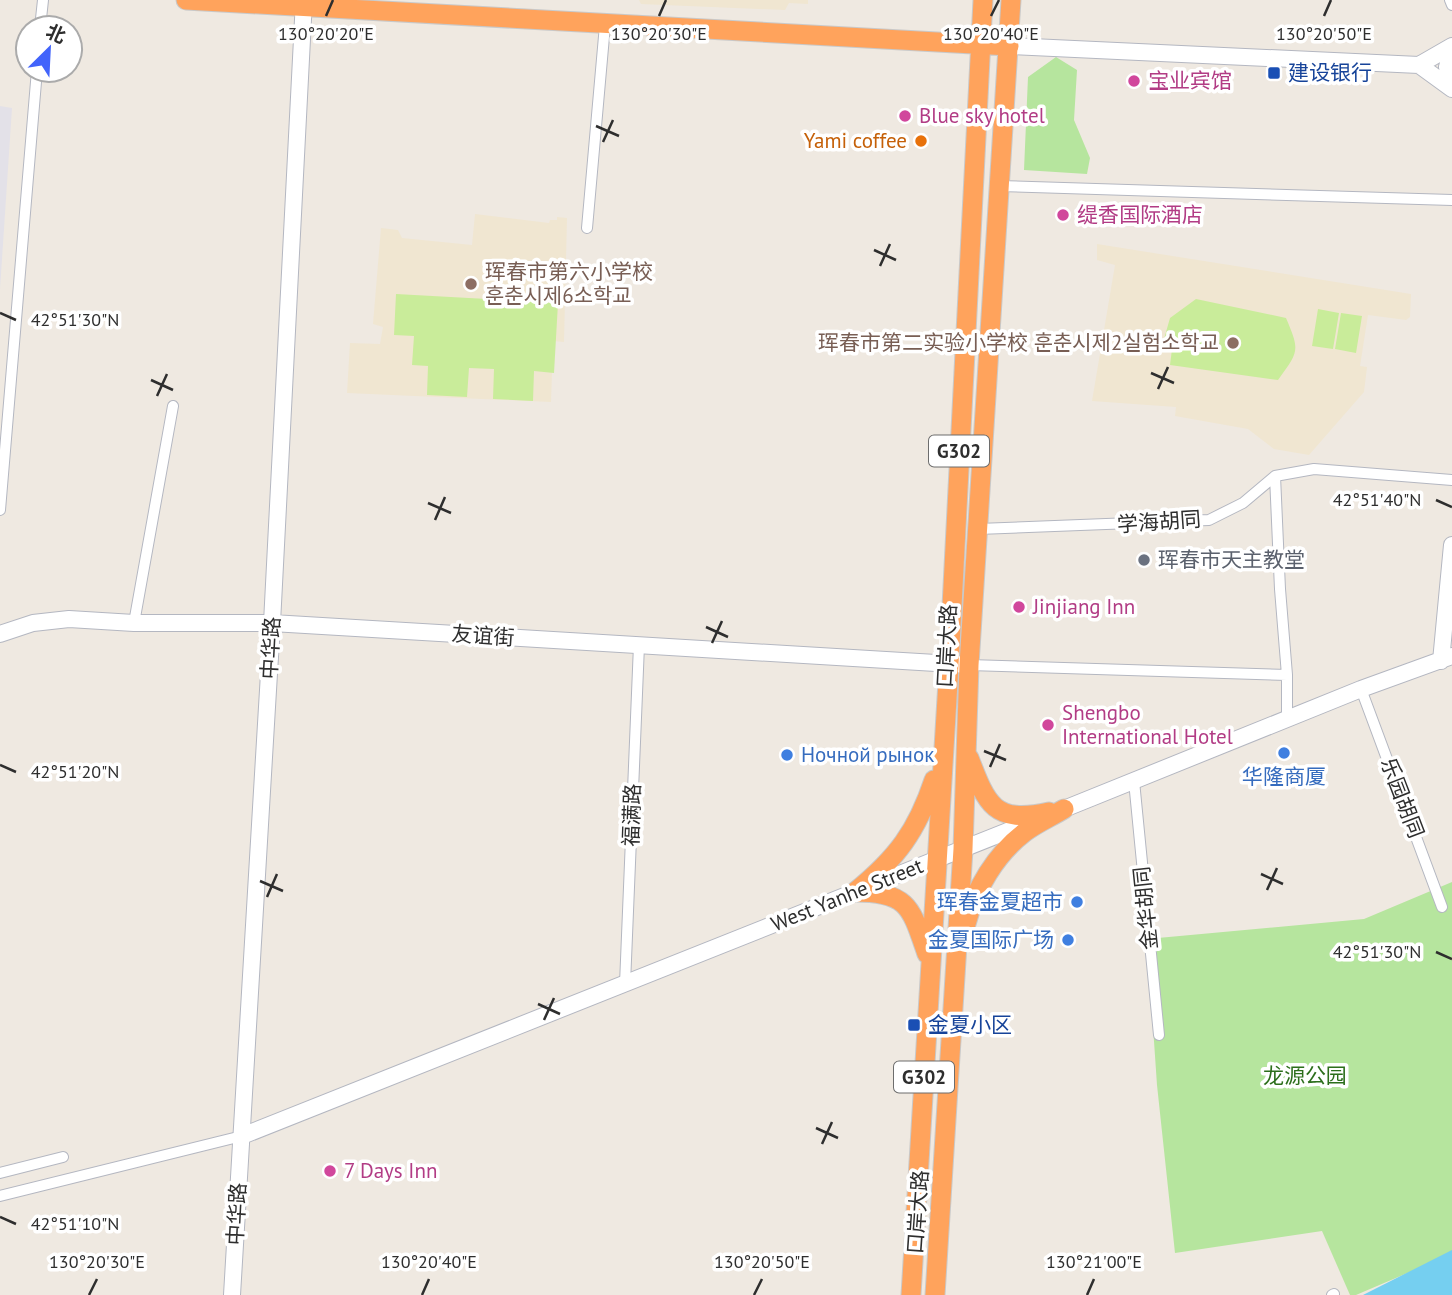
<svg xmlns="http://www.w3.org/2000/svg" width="1452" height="1295" viewBox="0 0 1452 1295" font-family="'PT Sans','Noto Sans SC','Noto Sans KR',sans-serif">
  <rect width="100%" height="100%" fill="#efe9e1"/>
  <path fill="#e3e1e8" d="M0,106L12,108L0,289Z"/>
  <path fill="#f0e6d1" d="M639,0H808V4L789,3L785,10L641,4Z
    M475,214L549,223L550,220H557V217L567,218L564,342L553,341L551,402L347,393L350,343L380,344L383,327L373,324L381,228L398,230L402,238L472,245Z
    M1097,244L1411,294L1410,317L1406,320L1368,315L1360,366L1367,367L1364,392L1309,455L1274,449L1248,429L1175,416L1176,407L1092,401L1115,265L1097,260Z"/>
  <path fill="#b6e59e" d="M1056,57L1077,70L1074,120L1090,158L1087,174L1024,170L1028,77Z
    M1452,882V1254L1356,1295H1350L1322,1231L1175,1253L1157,1085L1147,939L1364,919Z"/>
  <path fill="#c9ec9a" d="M396,294L558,303L554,373L534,371L533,401L493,399L494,369L469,368L467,397L427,395L428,366L412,365L414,336L394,335Z
    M1196,299L1286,318C1300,351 1299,351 1278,380L1170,365L1172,349L1164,339L1170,318Z
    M1318,309L1339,313L1333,349L1312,346Z
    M1341,313L1362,316L1356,353L1335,349Z"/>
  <path fill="#75cff0" d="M1452,1250V1295H1363Z"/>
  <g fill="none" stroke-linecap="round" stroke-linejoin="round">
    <g stroke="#b4b7c1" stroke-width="12">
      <path id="street" d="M1450,0L1452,5
        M40,28L43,0
        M998,186L1452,200
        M587,228L605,25
        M1275,476L1280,589L1287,675V719
        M0,510L37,70
        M978,529L1209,520L1243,503L1275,476L1314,469L1452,480
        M134,623L173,406
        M969,665L1287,675
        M1361,689L1442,907
        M1134,781L1159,1035
        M625,984L639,645
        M0,1173L63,1157
        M0,1196L242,1136
        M1332,1295L1334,1294"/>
    </g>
    <g stroke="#b4b7c1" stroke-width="18">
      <path id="secondary" d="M1009,46L1419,65L1452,46
        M1452,50L1447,67L1452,86
        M1419,65L1452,89
        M0,634L33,623L69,619L134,623H272L969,665
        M1441,661L1452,545
        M1054,813L1361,689L1452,656
        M242,1136L1033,821
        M232,1295L272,623L304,0"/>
    </g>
    <g stroke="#c9c9c9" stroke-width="21">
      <path id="highway" d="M186,0L1009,46
        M969,758C987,805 994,824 1049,812
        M855,892C897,858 917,831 934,780
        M855,892C909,892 911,908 927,954
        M966,924C975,889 996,854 1025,832C1037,823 1051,817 1064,809
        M911,1295L949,665L983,0
        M935,1295L963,849L969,665L1011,0"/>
    </g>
    <use href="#street" stroke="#fff" stroke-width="10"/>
    <use href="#secondary" stroke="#fff" stroke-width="16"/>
    <use href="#highway" stroke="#ffa35c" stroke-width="19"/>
  </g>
  <path fill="none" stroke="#2e2e2e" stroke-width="2.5" d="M326,16L333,0M659,16L666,0M991,16L999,0M1324,16L1331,0M596,126L619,136M603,142L613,120M874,250L896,260M880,266L890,244M0,313L16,320M1151,373L1174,383M151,380L173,390M1158,389L1168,367M157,396L167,374M1436,500L1452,507M428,503L451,513M435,520L445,497M706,627L728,637M712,643L722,621M984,751L1006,760M0,765L16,772M990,767L1000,744M1261,874L1283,884M260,881L283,891M1267,890L1277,868M267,897L277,874M1436,952L1452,959M538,1004L560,1014M544,1020L554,998M816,1128L838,1138M822,1144L832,1122M0,1217L16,1224M89,1295L97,1279M422,1295L429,1279M754,1295L762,1279M1087,1295L1094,1279"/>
  <g fill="#1a4fb4" stroke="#fff" stroke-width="2.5">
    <rect x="1267" y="66" width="14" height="14" rx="3.5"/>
    <rect x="907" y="1018" width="14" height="14" rx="3.5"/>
  </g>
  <g fill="#d1479c" stroke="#fff" stroke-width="2.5">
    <circle cx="1134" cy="81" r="7"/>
    <circle cx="905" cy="116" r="7"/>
    <circle cx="1063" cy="215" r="7"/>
    <circle cx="1019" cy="607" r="7"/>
    <circle cx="1048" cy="725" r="7"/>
    <circle cx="330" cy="1171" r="7"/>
  </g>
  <circle fill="#e8710a" stroke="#fff" stroke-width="2.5" cx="921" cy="141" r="7"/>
  <g fill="#8d6e63" stroke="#fff" stroke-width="2.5">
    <circle cx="471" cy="284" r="7"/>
    <circle cx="1233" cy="343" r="7"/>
  </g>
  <circle fill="#6b7280" stroke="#fff" stroke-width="2.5" cx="1144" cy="560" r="7"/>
  <g fill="#3f7fe0" stroke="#fff" stroke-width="2.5">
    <circle cx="1284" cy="753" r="7"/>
    <circle cx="787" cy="755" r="7"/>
    <circle cx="1077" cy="902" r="7"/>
    <circle cx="1068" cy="940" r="7"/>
  </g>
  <g text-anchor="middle" stroke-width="7" stroke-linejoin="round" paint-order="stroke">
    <g fill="#fff" stroke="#6d6d6d" stroke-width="2">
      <rect x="929" y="435.5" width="60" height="31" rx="5"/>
      <rect x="894" y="1061.5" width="60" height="31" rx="5"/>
    </g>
    <g font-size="19" font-weight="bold" fill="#2e2e2e">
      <text x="959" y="458">G302</text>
      <text x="924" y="1084">G302</text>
    </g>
    <g font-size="21" fill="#164399" stroke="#fff" text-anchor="start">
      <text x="1288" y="80">建设银行</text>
      <text x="928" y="1032">金夏小区</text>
    </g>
    <g font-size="21" fill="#b23c85" stroke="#fff" text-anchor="start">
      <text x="1148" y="88">宝业宾馆</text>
      <text x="919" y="123">Blue sky hotel</text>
      <text x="1077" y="222">缇香国际酒店</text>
      <text x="1033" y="614">Jinjiang Inn</text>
      <text x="1062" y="720">Shengbo<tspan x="1062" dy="24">International Hotel</tspan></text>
      <text x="344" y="1178">7 Days Inn</text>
    </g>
    <g font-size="21" fill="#c56008" stroke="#fff" text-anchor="end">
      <text x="907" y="148">Yami coffee</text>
    </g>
    <g font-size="21" fill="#785e54" stroke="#fff" text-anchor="start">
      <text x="485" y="279">珲春市第六小学校<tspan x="485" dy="24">훈춘시제6소학교</tspan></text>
      <text x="1219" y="350" text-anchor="end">珲春市第二实验小学校 훈춘시제2실험소학교</text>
    </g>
    <g font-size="21" fill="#2e2e2e" stroke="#fff">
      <text transform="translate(1159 522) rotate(-4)" y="7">学海胡同</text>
      <text transform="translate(483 636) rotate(4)" y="7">友谊街</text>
      <text transform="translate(947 646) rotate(-87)" y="7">口岸大路</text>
      <text transform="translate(271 648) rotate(-87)" y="7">中华路</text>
      <text transform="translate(1402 798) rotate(69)" y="7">乐园胡同</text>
      <text transform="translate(632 815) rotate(-88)" y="7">福满路</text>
      <text transform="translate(847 895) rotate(-22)" y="7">West Yanhe Street</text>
      <text transform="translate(1146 908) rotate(-96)" y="7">金华胡同</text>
      <text transform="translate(918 1212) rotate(-86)" y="7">口岸大路</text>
      <text transform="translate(237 1214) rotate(-87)" y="7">中华路</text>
    </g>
    <g font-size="21" fill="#5b616d" stroke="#fff" text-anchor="start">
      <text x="1158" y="567">珲春市天主教堂</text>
    </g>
    <g font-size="21" fill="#366cbe" stroke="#fff" text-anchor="end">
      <text x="801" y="762" text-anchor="start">Ночной рынок</text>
      <text x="1284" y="784" text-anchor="middle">华隆商厦</text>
      <text x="1063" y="909">珲春金夏超市</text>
      <text x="1054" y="947">金夏国际广场</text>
    </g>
    <g font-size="21" fill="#2c6e1b" stroke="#fff">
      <text x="1305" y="1083">龙源公园</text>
    </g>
  </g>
  <g font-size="18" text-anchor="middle" fill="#2e2e2e" stroke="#fff" stroke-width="7" stroke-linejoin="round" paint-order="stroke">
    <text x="326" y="40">130°20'20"E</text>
    <text x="659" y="40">130°20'30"E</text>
    <text x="991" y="40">130°20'40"E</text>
    <text x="1324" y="40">130°20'50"E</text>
    <text x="75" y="326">42°51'30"N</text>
    <text x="1377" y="506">42°51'40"N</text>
    <text x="75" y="778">42°51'20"N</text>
    <text x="1377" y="958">42°51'30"N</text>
    <text x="75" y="1230">42°51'10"N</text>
    <text x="97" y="1268">130°20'30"E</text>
    <text x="429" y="1268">130°20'40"E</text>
    <text x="762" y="1268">130°20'50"E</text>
    <text x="1094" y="1268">130°21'00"E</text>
  </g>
  <g transform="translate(49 49) rotate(24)"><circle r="33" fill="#ffffff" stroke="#ababab" stroke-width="2"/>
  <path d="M0-5L12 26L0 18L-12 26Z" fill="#4264fb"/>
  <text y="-10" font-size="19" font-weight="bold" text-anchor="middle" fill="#2e2e2e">北</text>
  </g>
</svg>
